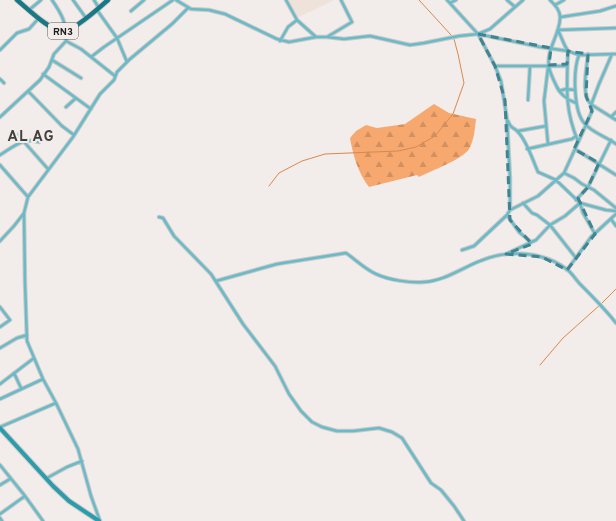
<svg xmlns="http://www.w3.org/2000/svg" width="616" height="521" viewBox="0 0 616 521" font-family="Overpass,sans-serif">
  <defs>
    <pattern id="forest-firs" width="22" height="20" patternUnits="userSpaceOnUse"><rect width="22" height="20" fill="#f6a86f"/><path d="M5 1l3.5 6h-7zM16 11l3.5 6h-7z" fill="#d29060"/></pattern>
  </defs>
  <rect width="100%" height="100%" fill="#f2edea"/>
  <path fill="#eee2da" d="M288,0H334L297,18Z"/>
  <path fill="url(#forest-firs)" d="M434,104L449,113L476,119C475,128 474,141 469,149C463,159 431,171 419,177L417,175L369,187C358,173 353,155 350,138L356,131L366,125L377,128L405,124Z"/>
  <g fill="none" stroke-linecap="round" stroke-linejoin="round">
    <path stroke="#d9894c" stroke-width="1" d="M419,0L452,36
      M269,186L279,173L302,161L325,154L398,151L416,147L435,136L453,114L464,83L458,54L454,39
      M540,365L563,338L601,304L616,289"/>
    <g stroke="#ccc8c5" stroke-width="4.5">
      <path id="minor" d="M73,0L86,18
        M94,0L99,8
        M176,0L191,9L209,10L225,14L277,39L289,42L316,37H327L344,39L370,36L410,45L424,43L459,36L478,34L540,47L568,51L579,55L616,54
        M286,0L297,20L316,37
        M447,0L478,34L495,66L501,81L507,119L510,178V210
        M507,0L515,7
        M550,0C555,5 561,11 560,19C559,36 546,50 549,67C550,73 553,79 556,85C559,93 567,100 576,103
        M450,3L456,0
        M555,5L564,0
        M29,10L41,0
        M97,10L117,38L127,62
        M131,11L144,0
        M561,17L600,11L616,6
        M478,34L490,29L523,0
        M327,37L352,22L341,0
        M66,41L81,49L115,76
        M280,41L288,27L297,20
        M0,50L17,33L29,29L39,18
        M588,54C587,67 580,97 592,105C600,110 608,115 616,120
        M579,55C573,70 573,112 585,124C593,133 607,137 616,144
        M91,57L104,47L173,0
        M52,60L81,78
        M495,66H567
        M43,74L91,109
        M0,79L4,83
        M28,91L62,126L74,135
        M559,91L566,89L575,90
        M528,100L530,66
        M66,107L76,98
        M0,117L40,80L49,67L54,54L66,41C68,25 61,13 52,0
        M611,117L616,112
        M508,121C511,130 513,126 518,132C527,141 533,161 538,172L556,180L580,203L606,210L616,211
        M518,131L546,126
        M18,135L48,169
        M578,141C564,109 567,85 568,51L565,46L558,30L616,28
        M548,144L544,101L548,68
        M527,149L572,139L576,136
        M575,149L616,175
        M0,155C13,147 23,137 39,142
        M0,165L28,197
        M564,173L574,178L582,184L594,190L616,208
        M576,200L588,187L611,140
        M523,203L532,213L537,215L550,225L576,258
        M24,213L25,283L27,341L43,379L56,403L78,449L91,496L100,521
        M507,215L519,232L531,242
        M159,217L163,218L174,236L211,274L243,324L275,366L289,394L301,411L312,422L322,427L337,431H353L379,428L392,432L402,438L431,483L441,490L454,506L464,521
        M611,219L616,226
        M0,241L14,226L24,213L28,197L73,137L100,94L114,80L117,72L130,59L172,24L188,8
        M462,250L474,246L507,215L510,210L538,196L564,173L586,125L592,111L591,105L599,84L612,54
        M506,254L536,240L550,225L565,216L580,203L583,213L595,234
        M567,270L591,237L616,214
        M216,281L277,264L346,253C356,260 365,269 376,274C389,280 409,283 424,282C444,281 462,268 480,261C508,249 545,251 569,271C573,275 577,281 581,285C593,297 605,309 616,323
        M0,307L10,320L0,327
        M0,348L17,338L27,335
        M14,373L21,388
        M0,384L34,358
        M0,399L43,379
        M0,427L56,403
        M0,465L25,496L43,521
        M47,478L67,467L82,461
        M0,485L10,479
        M0,514L25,496
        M0,518L2,521"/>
    </g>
    <g stroke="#ccc8c5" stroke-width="6">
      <path id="secondary" d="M0,428L53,486L69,501L99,521"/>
    </g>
    <g stroke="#ccc8c5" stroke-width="6">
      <path id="trunk" d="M17,0C27,8 51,32 63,31C74,31 99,8 108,0"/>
    </g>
    <use href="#minor" stroke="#68bbc9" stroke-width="2.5"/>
    <use href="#secondary" stroke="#299cad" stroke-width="4"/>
    <use href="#trunk" stroke="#187886" stroke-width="4.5"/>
  </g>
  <path fill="none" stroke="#3f8490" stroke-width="3" stroke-dasharray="8 5" stroke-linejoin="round" d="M478,34L551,48L549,65L567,64L568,51L588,54L586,96L592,111L574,149L599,163L588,187L578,198L595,234L567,270L542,257L506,254L532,244L510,220L505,100L495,66Z"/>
  <g text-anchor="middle" stroke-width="4" stroke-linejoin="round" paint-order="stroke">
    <rect fill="#f2edea" stroke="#5e5b5a" stroke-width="1" x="48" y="23" width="30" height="16" rx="3"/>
    <g font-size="10" font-weight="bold" fill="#1f1d1c">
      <text x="63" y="35">RN3</text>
    </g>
    <g font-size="15" font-weight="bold" letter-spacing="1" fill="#44403e" stroke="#f2edea">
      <text x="31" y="141">AL AG</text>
    </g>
  </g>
</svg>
